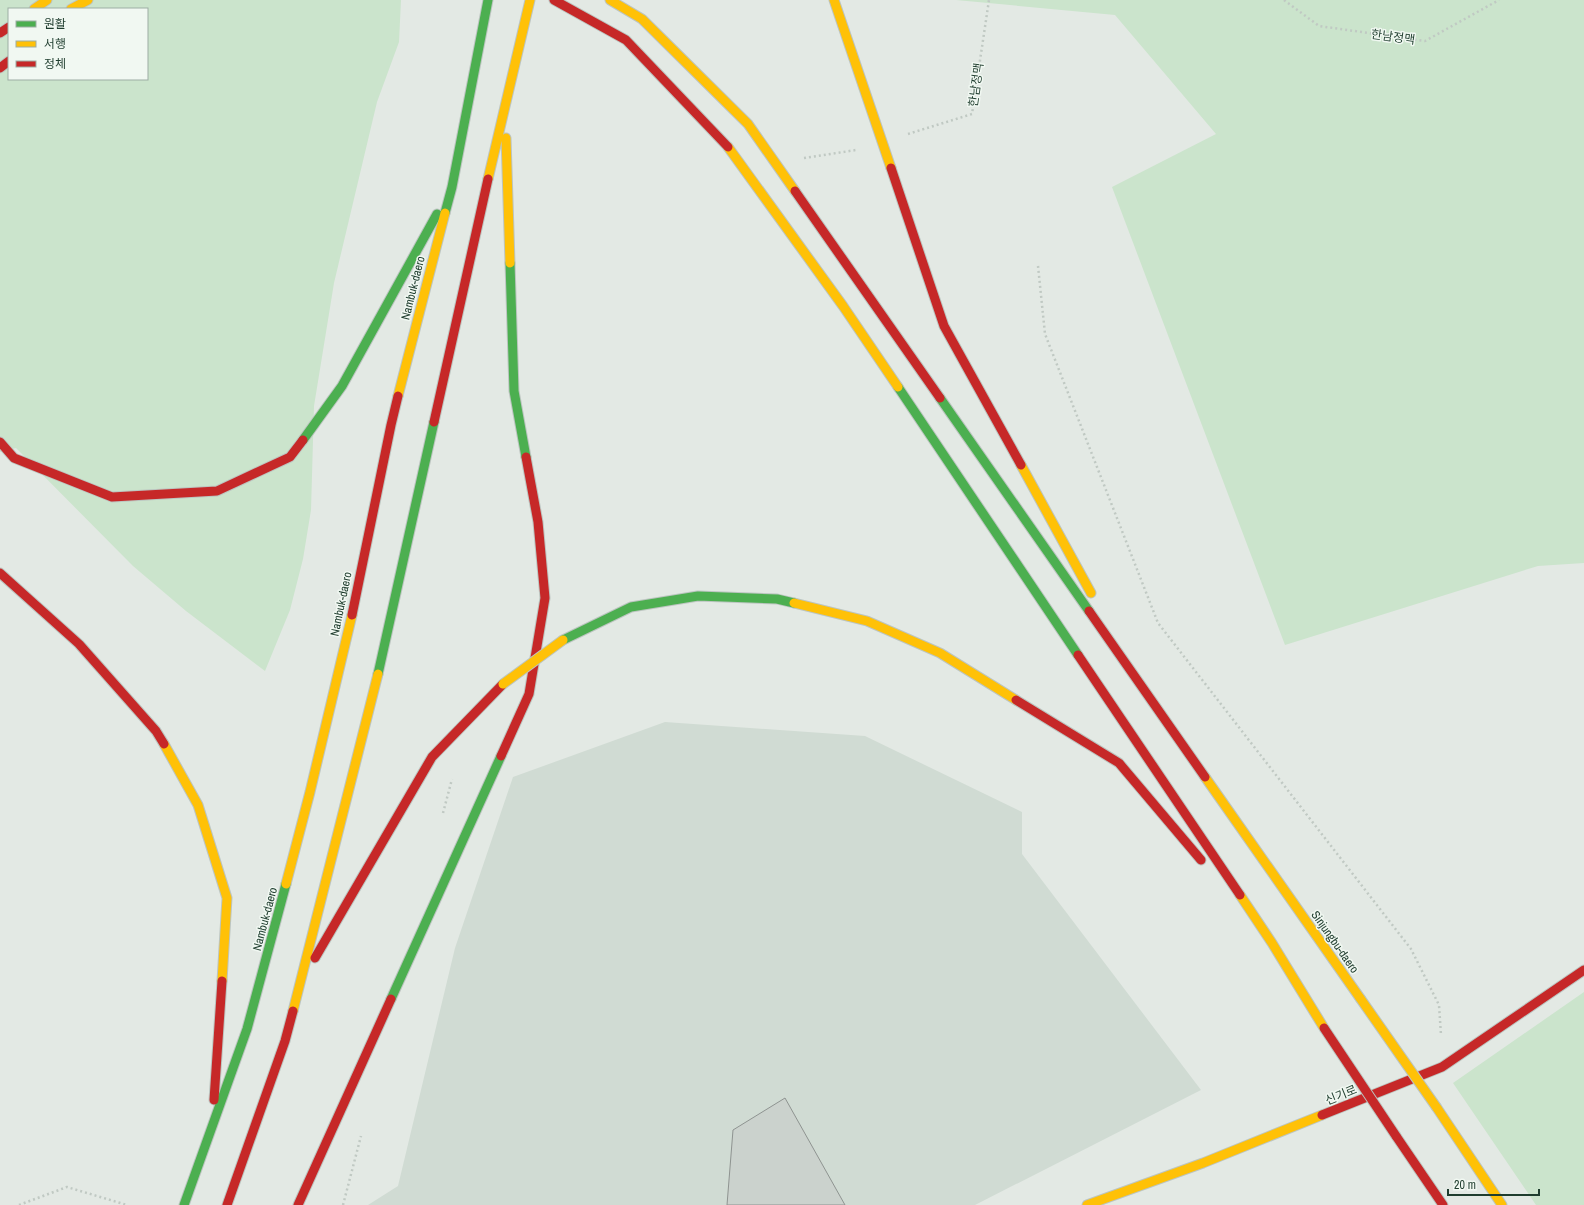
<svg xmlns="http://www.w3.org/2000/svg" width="1584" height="1205" viewBox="0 0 1584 1205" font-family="'Archivo Narrow','Noto Sans KR',sans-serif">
  <rect width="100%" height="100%" fill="#e3e9e4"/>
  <path fill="#d0dbd3" d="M665,722L865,736L1022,812V854L1201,1090L975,1205H368L398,1186L455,948L513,777Z"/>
  <path fill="#cbe4cc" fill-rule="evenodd" d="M0,0H401L399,42L377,102L334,283L314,406L311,510L303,559L290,610L265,671L186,611L133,566L16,448L0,452ZM9,9H147V79H9Z
    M956,0H1584V563L1538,566L1285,645L1112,187L1216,134L1115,15Z
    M1584,992V1205H1536L1453,1083Z"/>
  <path fill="#cbd2cd" stroke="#8e9390" d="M785,1098L845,1205H727L733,1130Z"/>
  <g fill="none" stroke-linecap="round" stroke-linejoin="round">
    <g stroke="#bcc5c0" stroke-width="11">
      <path id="fast" d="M445,213L452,187L488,0
        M510,263L514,391L526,457
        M898,387L1078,655
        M940,398L1089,611
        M303,440L342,386L437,214
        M563,640L631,607L698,596L777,599L794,603
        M378,674L434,422
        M391,999L501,756
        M184,1205L247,1029L286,884"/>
    </g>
    <g stroke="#bcc5c0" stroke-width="11">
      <path id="slow" d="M610,0L642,19L748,124L795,191
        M834,0L891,168
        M34,9L47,0
        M71,9L88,0
        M506,138L510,263
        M728,147L843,306L898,387
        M488,179L530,0
        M398,396L445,213
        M1021,465L1091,593
        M794,603L867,621L940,653L1016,700
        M164,744L198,805L227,898L222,981
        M1205,777L1360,998
        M286,884L310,792L352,615
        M1240,895L1272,943L1324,1028
        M293,1011L378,674
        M1437,1108L1502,1205
        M1087,1205L1203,1163L1322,1115"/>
    </g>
    <g stroke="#bcc5c0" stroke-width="11">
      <path id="jam" d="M554,0L626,40L728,147
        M0,33L9,27
        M0,68L9,61
        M891,168L944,326L1021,465
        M795,191L940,398
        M434,422L488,179
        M0,442L14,458L112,497L217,491L290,457L303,440
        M0,573L79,644L156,731L164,744
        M1089,611L1205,777
        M352,615L391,425L398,396
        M1078,655L1240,895
        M1016,700L1119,763L1201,860
        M501,756L529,694L545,598L538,522L526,457
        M315,958L432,757L503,684
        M214,1100L222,981
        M1322,1115L1442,1067L1584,970
        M1396,1136L1443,1205
        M227,1205L285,1041L293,1011
        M298,1205L391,999"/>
    </g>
    <path stroke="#c0c9c3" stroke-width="2.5" stroke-dasharray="2 3" stroke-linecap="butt" d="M1284,0L1319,26L1425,41L1499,0
      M908,134L972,114L989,0
      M804,158L856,150
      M1038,266L1045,334L1158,623L1411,949L1439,1005L1441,1035
      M443,813L452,779
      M19,1205L67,1187L127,1205
      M343,1205L361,1136"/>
    <use href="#fast" stroke="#4caf50" stroke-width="9"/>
    <use href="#slow" stroke="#ffc107" stroke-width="9"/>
    <use href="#jam" stroke="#c62828" stroke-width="9"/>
    <g stroke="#bbc5c0" stroke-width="11" stroke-linecap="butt">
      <path id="slow-bridge" d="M503,684L563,640
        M1360,998L1437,1108"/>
    </g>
    <g stroke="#bbc5c0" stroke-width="11" stroke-linecap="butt">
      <path id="jam-bridge" d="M1324,1028L1396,1136"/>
    </g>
    <use href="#slow-bridge" stroke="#ffc107" stroke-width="9"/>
    <use href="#jam-bridge" stroke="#c62828" stroke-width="9"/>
  </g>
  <g text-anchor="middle" stroke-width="3" stroke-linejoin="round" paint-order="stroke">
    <g font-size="12" fill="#1f3d2e" stroke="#f1f8f2">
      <text transform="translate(1393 37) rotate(8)" y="4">한남정맥</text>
      <text transform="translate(976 85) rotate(-82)" y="4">한남정맥</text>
      <text transform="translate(413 288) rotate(-76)" y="4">Nambuk-daero</text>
      <text transform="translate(341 604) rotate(-78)" y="4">Nambuk-daero</text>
      <text transform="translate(265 919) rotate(-75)" y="4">Nambuk-daero</text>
      <text transform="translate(1335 942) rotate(55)" y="4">Sinjungbu-daero</text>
      <text transform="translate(1341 1095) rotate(-22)" y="4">신기로</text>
    </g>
  </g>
  <rect x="8" y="8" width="140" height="72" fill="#f1f8f2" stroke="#9dada4"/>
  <rect x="16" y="21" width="20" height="6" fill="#4caf50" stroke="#9dada4"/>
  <text x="44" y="28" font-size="12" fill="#1f3d2e">원활</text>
  <rect x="16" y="41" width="20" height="6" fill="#ffc107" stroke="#9dada4"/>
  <text x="44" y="48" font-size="12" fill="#1f3d2e">서행</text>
  <rect x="16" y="61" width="20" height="6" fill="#c62828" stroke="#9dada4"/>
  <text x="44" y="68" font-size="12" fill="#1f3d2e">정체</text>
  <path d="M1448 1189v6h91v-6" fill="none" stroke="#1f3d2e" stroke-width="2"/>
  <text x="1454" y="1189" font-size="12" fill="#1f3d2e" stroke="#f1f8f2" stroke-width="3" paint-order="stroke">20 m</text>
</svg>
